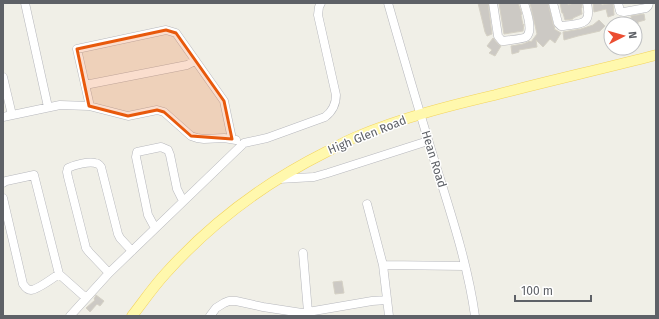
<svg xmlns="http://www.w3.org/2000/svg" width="659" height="319" viewBox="0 0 659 319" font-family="'Fira Sans',sans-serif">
  <rect width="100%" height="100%" fill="#f0efe7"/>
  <path fill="#ccc9c4" stroke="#d5d1c5" d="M478,3H488L492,34L487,36L485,32Z
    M499,3H518L522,14L521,15L523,25L524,24L523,31L504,34Z
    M530,3H548L553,24L555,28L554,29L561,33L555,43L550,39L543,47L536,40L537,47L519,50V52L512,54L511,46L523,44L530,41L531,42L537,34Z
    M560,3H568V5L574,3H582V8H581L582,14L573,18V19L565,20L563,13H562Z
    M593,3H601L602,5L613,3L614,15L608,17L606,9L594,12Z
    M644,14L645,20L638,22V24H632L631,16Z
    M599,20L605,26L600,31L578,36L564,40L563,32L581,29L593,25Z
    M493,38L498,44L501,46L495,56L489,53L492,50L487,46Z
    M342,281L344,293L335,294L333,282Z
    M96,295L104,301L100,306L97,304L90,312L86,308L95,300L94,299Z"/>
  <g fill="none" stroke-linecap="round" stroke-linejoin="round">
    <g stroke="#b7b8bd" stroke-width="9">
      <path id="minor" d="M25,3L48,107
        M388,3C404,59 420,114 437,169C452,217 468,266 475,316
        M493,3L498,36L502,41H504C509,40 523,39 526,37C534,31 526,10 524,3
        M553,3L558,23L561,26H563C581,23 592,26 587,3
        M618,3L620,11L624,12L646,8L648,6L649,3
        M3,77L12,115
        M85,85L187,65L195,61
        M89,106V102L77,49L166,30L176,33L224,101L232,139
        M3,117L60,105L89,106L128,116L157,110L164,112L191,136L197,138L204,139L224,138L236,140
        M279,179L314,177L328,173L428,141
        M3,183L6,181L34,175L59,274L86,298
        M3,198L23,284C25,287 27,290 31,290C37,290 53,278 59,274
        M367,204L383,265L389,316
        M155,228L148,215L136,157L137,152L161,147L168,150L170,155L177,189L183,201
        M303,253L308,312
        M383,265L465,266
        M109,273L89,252L86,248L68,177L67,172L68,168C74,165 89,161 95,163C98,163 99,164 101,167L118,234L120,238L132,251
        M70,316L109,273L244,143L267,138L325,117C333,111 336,104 336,95L318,15L319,7L321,3
        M210,316L216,308L224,303L229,301H236L263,307L302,313L372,301L387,300"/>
    </g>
    <g stroke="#f3d45d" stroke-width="11">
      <path id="major" d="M132,316C143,302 153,287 166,273C211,223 266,182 326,152C336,147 346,141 356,137C401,118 448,106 495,95C548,81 602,69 656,55"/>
    </g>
    <use href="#minor" stroke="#fff" stroke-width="8"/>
    <use href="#major" stroke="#fff8ad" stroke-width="10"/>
  </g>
  <path fill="#e8590c" fill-opacity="0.2" stroke="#e8590c" stroke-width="3" stroke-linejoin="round" d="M166,30L176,33L224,101L232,139L191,136L164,112L157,110L128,116L89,106L77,49Z"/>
  <g text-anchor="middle" stroke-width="3" stroke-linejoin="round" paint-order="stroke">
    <g font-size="12" fill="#5e6167" stroke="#fff">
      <text transform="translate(367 135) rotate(-22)" y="4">High Glen Road</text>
      <text transform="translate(434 159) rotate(73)" y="4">Hean Road</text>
    </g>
  </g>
  <rect width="659" height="319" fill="none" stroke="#5e6167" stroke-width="8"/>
  <g transform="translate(623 36) rotate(84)"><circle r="19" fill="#ffffff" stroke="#bfc0c2"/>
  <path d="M0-3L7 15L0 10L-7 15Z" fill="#eb4e32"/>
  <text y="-6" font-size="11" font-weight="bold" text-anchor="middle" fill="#5e6167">N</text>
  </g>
  <path d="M515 295v6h76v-6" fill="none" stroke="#5e6167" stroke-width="2"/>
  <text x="521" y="295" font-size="12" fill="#5e6167" stroke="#ffffff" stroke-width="3" paint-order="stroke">100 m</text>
</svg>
